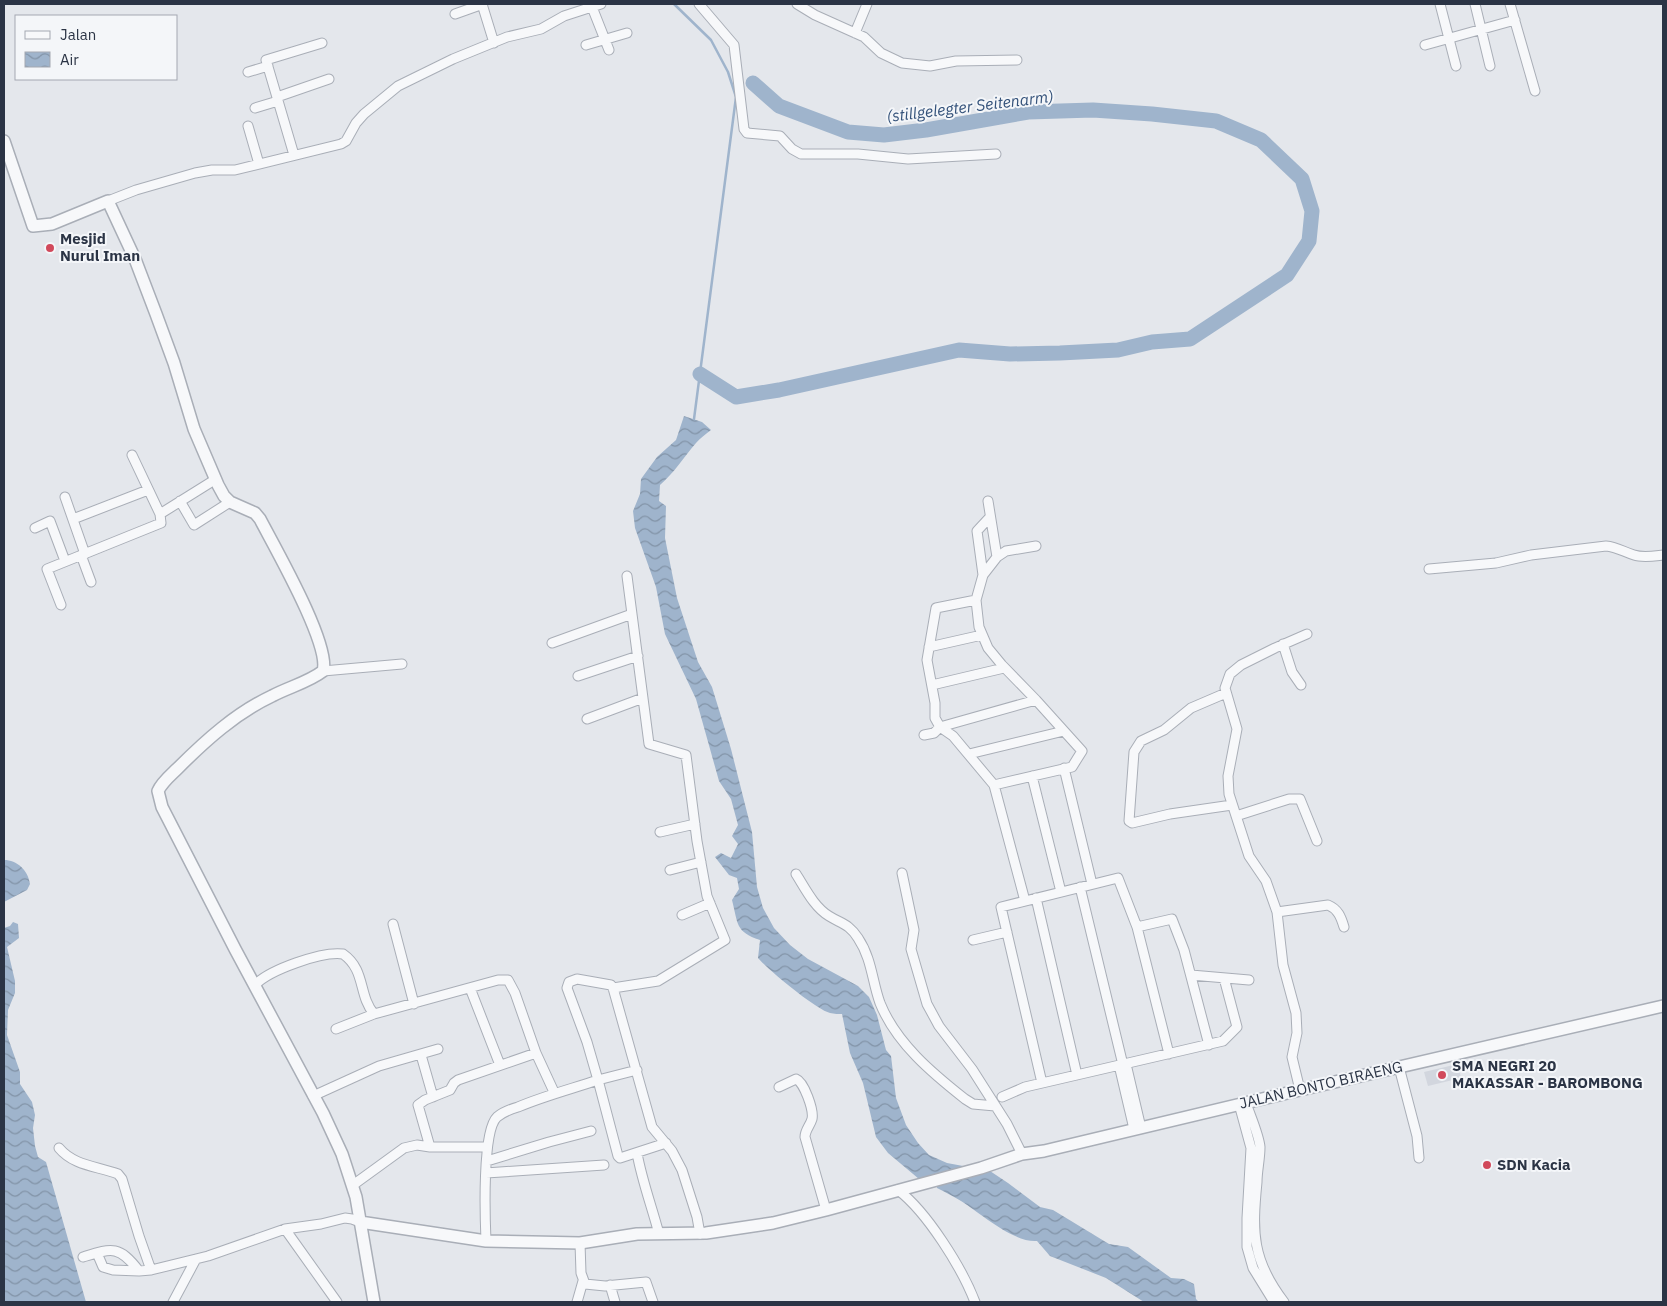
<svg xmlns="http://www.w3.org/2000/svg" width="1667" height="1306" viewBox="0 0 1667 1306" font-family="'IBM Plex Sans',sans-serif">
  <defs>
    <pattern id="water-waves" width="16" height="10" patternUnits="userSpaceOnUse" patternTransform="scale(1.25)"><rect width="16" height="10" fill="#9fb4cc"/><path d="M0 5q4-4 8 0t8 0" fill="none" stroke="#8293a7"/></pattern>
  </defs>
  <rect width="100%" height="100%" fill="#e4e7ec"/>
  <path fill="#d2d6de" d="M1458,1064L1461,1078L1428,1086L1424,1072Z"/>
  <path fill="url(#water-waves)" d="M684,416L702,422L711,430C706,434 700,438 696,443C684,457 674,473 660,485L659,501L666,506L665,538L677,598L698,662L712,687L731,749L752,832L757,887L763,908L774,928L790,945L808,959L858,986L869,997L877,1015L886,1050L891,1056L896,1098L906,1125L918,1143L929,1155L947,1163L990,1171L1008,1183L1040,1207L1053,1210L1109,1244L1128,1247L1171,1278L1184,1279L1194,1284L1196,1299L1199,1302H1144L1106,1278L1050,1256L1037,1241C1014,1243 980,1213 961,1201C953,1196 945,1192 937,1188L936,1182L919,1179L888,1153L876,1137L863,1083L850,1053L842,1014C839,1014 834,1014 830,1013C817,1010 768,970 758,958L760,940C735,932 738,923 732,900L739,889L737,878L729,875L715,857L721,853L731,858L738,844L732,836L738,825L731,799L719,781L696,699L665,634L656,587L635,528L633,511L640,494L641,479L657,457L676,440Z
    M4,860C17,860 28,870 30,884L27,890L4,902Z
    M13,922L18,924L19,938L7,947L15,981V993L8,1010L7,1035L20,1072V1084L32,1102L35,1115L33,1128L35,1146L38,1157L46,1162L86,1302H4V928L10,926Z"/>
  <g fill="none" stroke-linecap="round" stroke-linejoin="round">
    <path stroke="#9fb4cc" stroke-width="2.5" d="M674,4L711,40L728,72L736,97L694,419"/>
    <path stroke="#9fb4cc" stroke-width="15" d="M700,374L736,397L779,390L959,350L1010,354L1060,353L1118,350L1152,342L1190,339L1287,275L1309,241L1312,211L1302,179L1261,140L1216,121L1152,114L1093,110L1028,112L926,130L884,135L848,132L779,106L753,83"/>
    <g stroke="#a9aeb7" stroke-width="11">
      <path id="minor" d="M482,4L494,43
        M699,4L734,45L744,129L747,133L780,136L792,149L801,154H858L908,159L996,154
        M797,4L815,15L864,37L881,53L902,63L930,66L956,61L1017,60
        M1440,4L1456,66
        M1475,4L1490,66
        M1510,4L1535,91
        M592,7L609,50
        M455,14L483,4
        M855,33L867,4
        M586,45L627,33
        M1425,45L1515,20
        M248,72L268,66
        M277,97L329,79
        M255,108L278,101
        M248,126L259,164
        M294,155L266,60L322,43
        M108,201L136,190L195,173L212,170H235L341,144L346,141L356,123L364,114L398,86L453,59L507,37L541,29L564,16L601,4
        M132,455L160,514
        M65,497L85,554
        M180,501L194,525L230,502
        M988,501L997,557
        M73,519L148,490
        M35,528L50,521L65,561
        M81,555L91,582
        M1429,569L1496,563L1531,555L1606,546C1617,547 1624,552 1634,555C1643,558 1654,556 1663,555
        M983,575L977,531L990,517
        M976,600L936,608L927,660L935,703V718L940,727L953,736L994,785L1025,901
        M61,605L47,569L161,523L160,514L216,479
        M552,643L632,614
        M1283,644L1292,672L1301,685
        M929,647L982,635
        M323,671L402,664
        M578,676L638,656
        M932,685L1004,668
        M1226,693L1191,708L1164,730L1141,741L1134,752L1129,821L1132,823L1170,814L1232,805
        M587,719L643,698
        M924,735L934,733L940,727L1036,700
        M969,754L1064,731
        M1064,768L1092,884
        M1032,776L1061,892
        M994,785L1072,767L1082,751L1036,700L1002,665L988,648L979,627L976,600L983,575L997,557L1006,551L1036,546
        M1236,816L1289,799H1300L1317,841
        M660,832L695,824
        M670,870L701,862
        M902,873L914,930L911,949L927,1004L939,1026L972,1069L1007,1124L1022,1154
        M796,874C805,888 814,907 829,916C842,924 849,924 858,938C872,959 872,981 880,1003C896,1043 932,1073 965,1099L973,1104L995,1106
        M1080,887L1123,1065
        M1036,898L1077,1075
        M1277,912L1328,905C1338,909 1341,917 1344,927
        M682,915L710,903
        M393,924L414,1004
        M1137,927L1172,919L1184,950L1209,1045
        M973,940L1007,932
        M1191,975L1249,980
        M255,985C269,970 322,951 343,954C366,970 358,995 374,1014
        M470,988L500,1065
        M613,988L658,981L725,940L707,896L697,841L686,755L649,744L627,576
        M336,1029L374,1014L498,980H508L515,993L536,1053L554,1092
        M421,1055L433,1097
        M1126,1064L1141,1128
        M1119,1065L1134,1129
        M1399,1067L1417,1136L1419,1158
        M637,1070L598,1080L618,1156L620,1158L666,1143
        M1042,1083L1001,907L1118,878L1137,927L1169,1054
        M779,1087L796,1079C804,1082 814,1110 812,1119C810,1126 805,1130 805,1137L826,1210
        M1300,1090L1292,1057L1297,1033L1296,1013L1283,965L1277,912L1266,881L1249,856L1229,794L1228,776L1237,729L1225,688L1230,674L1241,665L1275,648L1307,634
        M313,1096L379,1066L438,1049
        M1002,1097L1025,1087L1223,1041L1237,1027L1224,978
        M1246,1103C1250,1115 1259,1135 1260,1147C1260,1159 1257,1171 1257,1182C1252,1233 1252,1260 1284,1302
        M1239,1104L1251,1148L1247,1218V1247L1253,1268L1274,1302
        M487,1147H430L418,1105L425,1100L450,1090L454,1083L458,1080L536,1053
        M59,1148C74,1166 97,1166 118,1174L122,1179L139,1236L151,1270
        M637,1153C642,1181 652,1207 659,1234
        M487,1161L549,1142L591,1131
        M486,1173L604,1165
        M353,1185L404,1148L417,1145L430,1147
        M898,1190C927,1212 962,1268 975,1302
        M285,1229L321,1224L345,1218L352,1219L360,1222
        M486,1241C485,1218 482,1131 497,1117C503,1112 511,1109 518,1107C544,1096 571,1089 598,1080L587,1042L567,988L569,982L577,979L611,985L613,988L652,1127L672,1151L682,1170L697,1217L700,1234
        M580,1243L581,1273L585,1284L605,1286L646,1282L653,1302
        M97,1253L103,1267L113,1270L139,1271
        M83,1257C112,1248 119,1245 139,1271L151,1270L208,1256L285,1229L337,1302
        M610,1285L615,1302
        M173,1302L196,1259
        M577,1302L583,1281"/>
    </g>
    <g stroke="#a9aeb7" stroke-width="14">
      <path id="tertiary" d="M4,141L33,226L52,224L108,201L135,259L156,314L174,363L194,429L218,485L224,496L230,502L255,513L260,519C274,546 331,645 323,671C309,682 289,687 272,696C236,713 206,740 178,768C171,775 162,782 158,791L162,807L235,949L323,1113L342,1154L356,1197L374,1302
        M360,1222L486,1241L580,1243L637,1234L706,1233L773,1223L826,1210L981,1168L1022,1154L1044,1151L1300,1090L1663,1006"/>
    </g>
    <use href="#minor" stroke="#f7f8fa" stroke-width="9"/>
    <use href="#tertiary" stroke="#f7f8fa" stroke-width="11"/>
  </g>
  <g fill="#d1495b" stroke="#f4f6f9" stroke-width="2">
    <circle cx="50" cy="248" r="5"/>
    <circle cx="1442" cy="1075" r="5"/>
    <circle cx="1487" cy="1165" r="5"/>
  </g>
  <g text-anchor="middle" stroke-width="4" stroke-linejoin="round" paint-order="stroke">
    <g font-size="15" font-weight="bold" fill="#2b3445" stroke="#f4f6f9" text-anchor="start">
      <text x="60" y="244">Mesjid<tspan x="60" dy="17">Nurul Iman</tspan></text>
      <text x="1452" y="1071">SMA NEGRI 20<tspan x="1452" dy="17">MAKASSAR - BAROMBONG</tspan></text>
      <text x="1497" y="1170">SDN Kacia</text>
    </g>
    <g font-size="15" fill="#2b3445" stroke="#f4f6f9">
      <text transform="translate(1321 1085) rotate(-13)" y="5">JALAN BONTO BIRAENG</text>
    </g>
    <g font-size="16" font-style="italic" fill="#34527a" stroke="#f4f6f9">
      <text transform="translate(970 106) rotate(-7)" y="6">(stillgelegter Seitenarm)</text>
    </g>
  </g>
  <rect width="1667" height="1306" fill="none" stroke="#2b3445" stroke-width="10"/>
  <rect x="15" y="15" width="162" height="65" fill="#f4f6f9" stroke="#a4a8b1"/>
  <rect x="25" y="31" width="25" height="8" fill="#f7f8fa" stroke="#a4a8b1"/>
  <text x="60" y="40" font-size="15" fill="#2b3445">Jalan</text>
  <rect x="25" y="52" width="25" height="15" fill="url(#water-waves)" stroke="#a4a8b1"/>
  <text x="60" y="65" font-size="15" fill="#2b3445">Air</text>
</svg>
